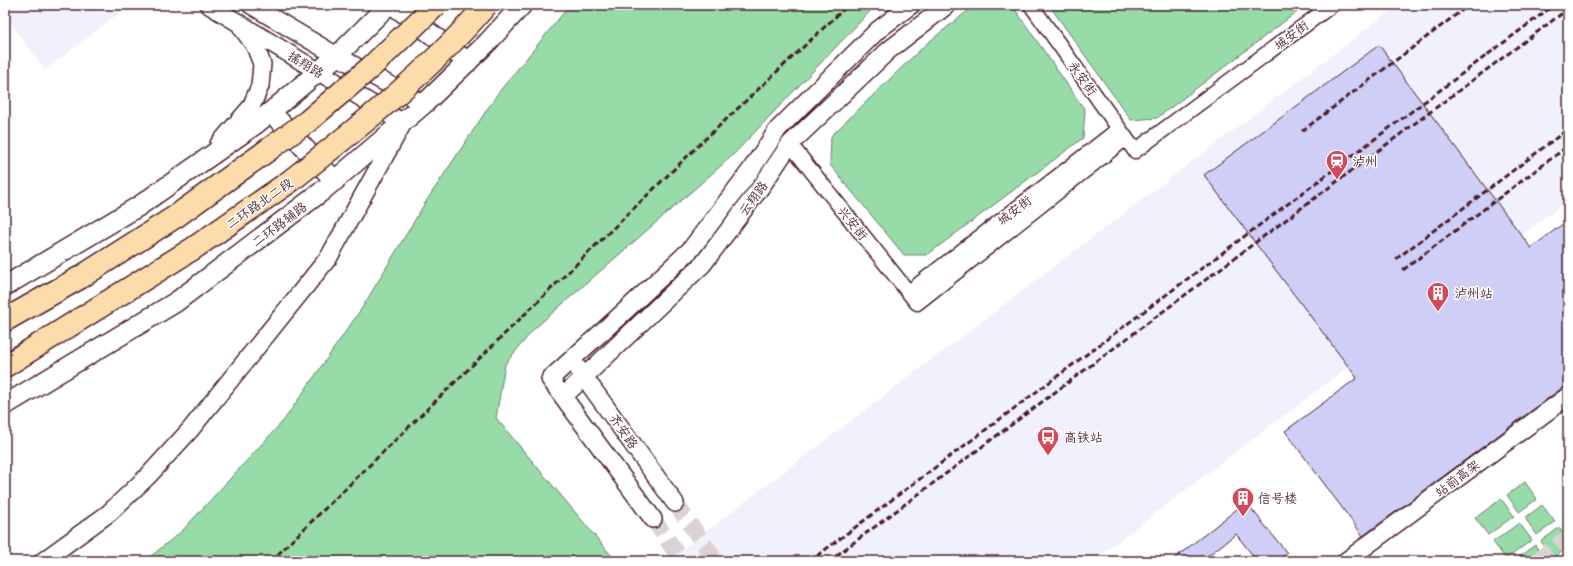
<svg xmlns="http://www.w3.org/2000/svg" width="1573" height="566" viewBox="0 0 1573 566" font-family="Dekko,'LXGW WenKai TC',sans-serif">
  <rect width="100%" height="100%" fill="#fff"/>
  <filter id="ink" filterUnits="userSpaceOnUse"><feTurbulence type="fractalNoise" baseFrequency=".025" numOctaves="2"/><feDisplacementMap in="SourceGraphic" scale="8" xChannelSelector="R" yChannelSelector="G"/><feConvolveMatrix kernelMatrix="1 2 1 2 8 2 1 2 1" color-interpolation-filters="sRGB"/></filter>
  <g filter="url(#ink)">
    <path fill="#f1f0fd" d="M5,5H121L123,10L45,70L5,15Z
      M1398,5H1568V200L1092,561H667Z"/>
    <path fill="#96dba8" stroke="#707d6a" d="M570,5H876L731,157L534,329L505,364L496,418L616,561H145L182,531L284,420L362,308L425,203L498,93Z
      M975,5L1014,8L1085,110L1083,138L927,255H904L830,165L831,136L925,45Z
      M1049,5H1306L1157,118L1131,120Z
      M1525,482L1537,499L1519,512L1507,495Z
      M1501,499L1514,516L1488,535L1475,518Z
      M1542,505L1555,522L1537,535L1525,518Z
      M1519,523L1532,540L1506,559L1493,542Z
      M1559,528L1568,540V547L1553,558L1541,541Z
      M1535,545L1546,561H1513Z"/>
    <path fill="#cfcef7" stroke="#4a1f2b" d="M1379,45L1531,248L1568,220V386L1562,388L1363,536L1285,431L1357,378L1204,175Z
      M1246,502L1287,553L1277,561H1257L1236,534L1201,561H1171Z"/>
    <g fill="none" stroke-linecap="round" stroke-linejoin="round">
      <path stroke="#dbd2d5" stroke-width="17" stroke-dasharray="17 8" stroke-linecap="butt" d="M675,503L716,561
        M653,519L682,561
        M1537,561L1568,538"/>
      <g stroke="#4a1f2b" stroke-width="17">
        <path id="minor" d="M1031,5L1135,151L1332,5
          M790,144L917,303L1126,138
          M909,292L1119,129"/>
      </g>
      <g stroke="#4a1f2b" stroke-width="20">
        <path id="tertiary" d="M251,5L337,56L424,104
          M219,144L251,107L260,86L262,64L255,46L242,28
          M577,367L675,503
          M564,396L703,264L763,184L790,144L889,50L947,5
          M653,519L550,379L625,311L691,249L750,171L778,129L878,30L911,5
          M43,561L109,513L148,476L190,430L329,257L403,123L209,5
          M1346,561L1568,396"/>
      </g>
      <g stroke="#4a1f2b" stroke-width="22">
        <path id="secondary" d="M393,5L468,62
          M271,112L335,181
          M5,286L139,206L256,124L337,56L388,5
          M5,405L176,302L321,192L424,104L488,42L522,5"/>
      </g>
      <g stroke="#4a1f2b" stroke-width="25">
        <path id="trunk" d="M5,320L81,277L175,217L268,150
          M5,366L194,248L289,182"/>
      </g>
      <use href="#minor" stroke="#fff" stroke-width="14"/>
      <use href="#tertiary" stroke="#fff" stroke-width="17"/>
      <use href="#secondary" stroke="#fff" stroke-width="19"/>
      <use href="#trunk" stroke="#fddcac" stroke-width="22"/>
      <path stroke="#4a1f2b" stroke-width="3" stroke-dasharray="6 3" stroke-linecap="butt" d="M1302,131L1469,5
        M1396,259L1568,129
        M1403,270L1568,146
        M271,561L701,143L848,5
        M810,561L1554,5
        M829,561L1568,9"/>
      <g stroke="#4a1f2b" stroke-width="25" stroke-linecap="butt">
        <path id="trunk-bridge" d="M268,150L308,121L371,67L436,5
          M289,182C358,128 429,72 486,5"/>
      </g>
      <use href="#trunk-bridge" stroke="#fddcac" stroke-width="22"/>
    </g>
  </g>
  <defs>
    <g id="station-pin" transform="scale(1.15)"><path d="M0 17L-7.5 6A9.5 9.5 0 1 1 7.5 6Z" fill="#d1495b" stroke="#fff"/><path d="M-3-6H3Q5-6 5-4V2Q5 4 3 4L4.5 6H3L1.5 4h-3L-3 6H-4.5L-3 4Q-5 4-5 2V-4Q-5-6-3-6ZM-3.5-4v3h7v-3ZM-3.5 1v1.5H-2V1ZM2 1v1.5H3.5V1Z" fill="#fff"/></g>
    <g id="building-pin" transform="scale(1.15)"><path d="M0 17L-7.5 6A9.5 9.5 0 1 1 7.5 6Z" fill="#d1495b" stroke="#fff"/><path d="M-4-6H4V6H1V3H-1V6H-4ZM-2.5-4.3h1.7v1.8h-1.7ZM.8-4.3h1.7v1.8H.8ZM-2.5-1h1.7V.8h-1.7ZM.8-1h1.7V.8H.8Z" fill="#fff"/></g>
    <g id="bus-pin" transform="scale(1.15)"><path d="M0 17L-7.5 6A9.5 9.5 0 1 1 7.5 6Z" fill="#d1495b" stroke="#fff"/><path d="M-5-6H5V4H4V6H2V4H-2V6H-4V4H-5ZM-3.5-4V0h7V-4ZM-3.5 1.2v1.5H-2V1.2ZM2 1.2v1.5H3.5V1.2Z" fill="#fff"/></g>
  </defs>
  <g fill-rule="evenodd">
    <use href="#station-pin" x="1337" y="161"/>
    <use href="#building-pin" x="1438" y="293"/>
    <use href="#bus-pin" x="1048" y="437"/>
    <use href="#building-pin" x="1243" y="498"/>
  </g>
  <g text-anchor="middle" stroke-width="3" stroke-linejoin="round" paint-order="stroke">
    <g font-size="13" fill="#4a1f2b" stroke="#fff">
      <text transform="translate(1291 35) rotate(-37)" y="5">城安街</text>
      <text transform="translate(306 64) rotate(31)" y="5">摇翔路</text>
      <text transform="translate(1083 78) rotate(54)" y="5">永安街</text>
      <text transform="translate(753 198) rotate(-54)" y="5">云翔路</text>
      <text transform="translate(259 203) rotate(-35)" y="5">二环路北二段</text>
      <text transform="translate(1014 210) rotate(-38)" y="5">城安街</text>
      <text transform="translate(853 223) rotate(51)" y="5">兴安街</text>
      <text transform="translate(279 224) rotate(-37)" y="5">二环路辅路</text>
      <text transform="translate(624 431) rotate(55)" y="5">齐安路</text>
      <text transform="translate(1457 478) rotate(-37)" y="5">站前高架</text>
    </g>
    <g font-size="13" fill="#4a1f2b" stroke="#fff" text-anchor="start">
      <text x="1352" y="166">泸州</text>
      <text x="1454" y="298">泸州站</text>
      <text x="1064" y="442">高铁站</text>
      <text x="1258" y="503">信号楼</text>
    </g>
  </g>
  <rect width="1573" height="566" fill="none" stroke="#fff" stroke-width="20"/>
  <rect x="10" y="10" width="1553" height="546" fill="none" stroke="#4a1f2b" stroke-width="1.5" filter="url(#ink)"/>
</svg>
